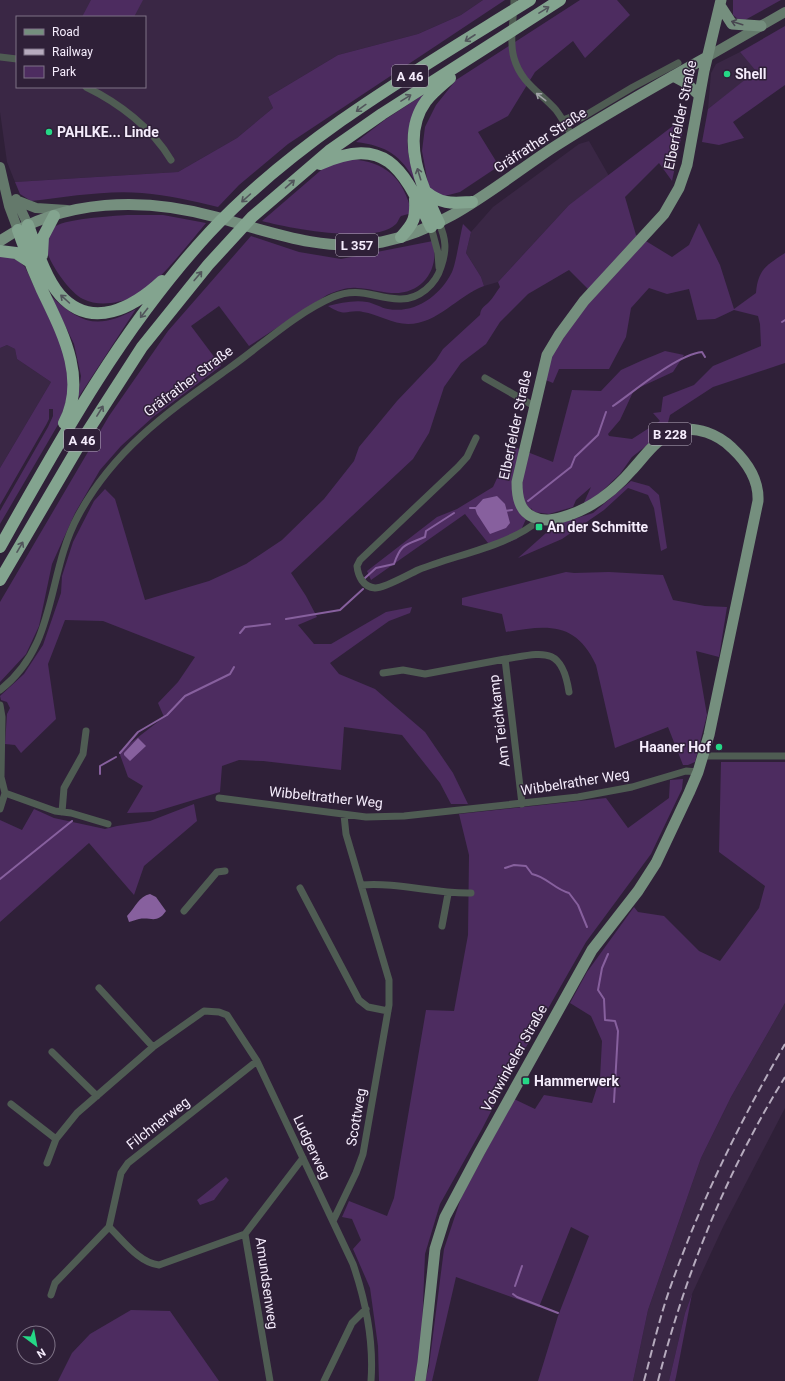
<svg xmlns="http://www.w3.org/2000/svg" width="785" height="1381" viewBox="0 0 785 1381" font-family="Roboto,sans-serif">
  <rect width="100%" height="100%" fill="#2f2038"/>
  <path fill="#3a2745" fill-rule="evenodd" d="M0,0H483L461,15L418,34L338,55L268,97L273,108L237,138L178,172L15,182L7,162L0,112ZM17,17H145V87H17Z
    M740,52L757,71L708,109L711,73L716,64Z
    M589,141L609,176L569,205L498,282L484,286L481,277L466,253L471,232L493,207L579,144Z
    M7,345L15,349L17,359L51,382L0,468V348Z
    M785,1003V1108L723,1227L692,1294L685,1313L669,1381H633L648,1310L701,1158L731,1097Z"/>
  <path fill="#4d2c60" d="M91,0H143L134,17H82Z
    M483,0H505L288,144L239,185L218,207C193,201 168,195 142,193C105,190 68,197 31,201L20,194L15,182L178,172L237,138L273,108L268,97L338,55L418,34L461,15Z
    M580,0H617L630,15L585,58L573,41L535,72L508,116L478,132L499,166L460,192L441,197L433,193L428,184L422,151L425,127L436,105L456,80Z
    M733,0H781L745,20H739L733,15Z
    M785,26V85L733,122L744,138L719,145L702,142L708,109L756,71L740,52Z
    M426,93C421,102 415,111 411,121C403,141 410,163 416,183C401,155 387,146 356,142L386,119Z
    M686,116L672,181L659,163L625,197L636,235L672,257L689,245L699,223L720,265L734,309L756,293C758,269 767,265 785,253V363L713,387L670,415L666,430L632,457L620,474L600,493L582,507L591,487L576,500L573,507L549,514L534,512L531,508L517,539L492,548L465,514L371,580L367,571L437,517L457,509L493,487L512,446L553,462L572,390L601,391L621,370L643,360L665,351L684,355L673,372L634,390L620,420L608,434L609,436L632,439L660,421L653,413L661,412L663,397L694,385L713,366L761,346L760,324L758,316L734,310L715,319L697,320L689,289L667,294L649,288L631,308L626,337L609,369H559L553,383L543,379L550,354L593,294L569,270L528,294L500,322L486,344L461,363L444,387L429,433L413,459L291,573L306,596L317,617L298,625L314,644H331L386,612L412,607L410,613L389,621L330,663L339,674L375,689L425,732L453,773L468,804H451L440,783L402,735L344,727L341,770L263,761L239,760L222,766L220,792L154,812L127,813L143,786L128,777L119,752L164,717L158,703L178,682L195,657L103,621L65,620L48,664L56,719L21,753L15,745L5,744L7,714L10,708L7,702L1,700L0,696L24,674L43,645L61,593L62,576L73,542L94,501L105,489L115,499L145,600L209,581L246,564L282,540L324,499L354,461L359,447L397,401L436,360L443,349L480,315C481,307 484,307 489,302C493,298 496,292 500,287L498,282L569,205Z
    M350,159C387,162 403,178 412,213L401,216C399,218 398,222 396,224C376,245 288,228 262,221L327,165Z
    M127,215H163L206,223C190,242 154,289 134,297C118,303 99,307 83,299C69,292 49,263 46,248C45,242 48,233 53,228C61,219 112,216 127,215Z
    M463,224L471,232L466,253L481,277L484,286C457,296 438,324 408,324C393,324 377,314 363,312C346,309 347,318 328,306C340,303 354,300 367,302C374,303 381,308 388,309C415,314 440,296 452,272C456,263 460,236 463,224Z
    M251,236L299,252L341,259L433,241C440,270 422,295 391,293C379,292 368,288 357,288C347,287 337,291 327,295L249,346L219,306L191,326L221,366L153,417L121,446L100,470L75,513L52,564L39,626L26,654L0,682V602L109,416L168,331Z
    M0,257C10,256 19,260 25,267L61,343L71,386L59,423L0,524V511L48,427L53,416V409H49V419L46,425L0,505V468L51,382L17,359L15,349L7,345L0,348Z
    M51,296C81,324 98,330 136,309L78,398L81,376L74,344Z
    M631,481L649,486L659,495L667,548L661,551L654,508L648,495L628,488L604,510L562,539L518,558L555,525L593,513Z
    M566,572L574,573L609,572L663,575L673,600L705,606L727,607L719,657L696,651L707,715L695,762L688,765H683L668,727L615,748L596,665C576,621 547,625 506,632L502,614L462,605V598Z
    M721,762H785V1003L731,1097L701,1158L648,1310L633,1381H538L558,1316L589,1236L571,1227L539,1307L456,1277L432,1381H425L429,1366L444,1249L461,1198L514,1099L535,1109L544,1095L592,1103L600,1078L602,1041L591,1016L570,1003L587,972L634,907L638,912L664,916L699,951L720,961L759,908L765,886L719,852Z
    M683,779L682,789L651,854L586,942L505,1084L482,1129L440,1204L425,1254L422,1330L419,1359L414,1381H379L378,1346L370,1288L353,1249L361,1240L352,1219L342,1217L349,1201L387,1216L394,1198L426,1010L454,1011L468,935L469,855L459,814L606,798L628,828L669,798L670,780Z
    M194,804L197,821L144,866L134,895L89,843L0,922V820L22,830L34,809L54,818L105,829L117,826L150,821Z
    M226,1177L229,1180L214,1200L200,1205L197,1200Z
    M692,1294L676,1377L675,1381H669L685,1313Z
    M131,1310L170,1311L219,1381H58L72,1353L90,1334Z"/>
  <path fill="#87609e" d="M497,496L505,504L510,523L506,528L490,534L477,514L475,508L483,499Z
    M138,738L146,746L130,761L124,755V753Z
    M150,894L156,897L166,911C157,924 152,917 139,919C135,920 133,921 129,922L127,916C135,908 139,896 150,894Z"/>
  <g fill="none" stroke-linecap="round" stroke-linejoin="round">
    <path stroke="#87609e" stroke-width="2" d="M782,322L785,320
      M613,406C635,391 676,355 702,352L705,357
      M528,501L571,467L575,457L598,435L606,412
      M470,508H477
      M505,511L512,510
      M365,578L376,568L394,564C401,543 406,545 425,537L426,531L454,513
      M286,619L340,610L363,589
      M240,633L245,627L270,624
      M120,753L138,732L167,715L185,696L230,674L234,667
      M100,774V766L116,757
      M505,868L514,865L526,866L532,874C547,877 554,889 569,893L578,905L587,927
      M0,879L72,821
      M608,954L602,968L598,990L604,999L605,1020L615,1021L618,1031L614,1102
      M515,1286L522,1266
      M513,1294L517,1297L558,1313"/>
    <path stroke="#4f5c53" stroke-width="7" d="M514,0C514,19 509,40 514,58C521,83 540,92 556,110C562,118 567,127 572,136
      M0,57L17,59
      M86,87C119,103 152,128 171,160
      M563,120L571,117L581,118L633,87L678,63
      M431,227L438,253L439,267
      M485,378L534,406
      M476,438L467,457L458,467L360,560L357,566C358,576 363,587 375,588C385,588 407,575 418,570C454,555 510,546 539,520
      M505,659C543,653 562,645 569,692
      M383,673L403,670L425,674L505,659L522,804
      M0,690C58,645 46,575 78,516C114,449 168,412 228,369C262,345 296,313 333,297C359,286 374,298 399,299C419,300 436,284 441,267C447,250 446,239 439,223
      M0,705L2,717L1,777L5,793L55,811L71,813L108,824
      M703,756H785
      M219,798L366,817L404,816L578,797L632,787L686,771L698,772
      M0,809L5,793
      M62,812L64,788L83,754L86,731
      M361,885C399,882 434,894 471,893
      M300,888L359,1000L368,1007L388,1011
      M184,911L217,872L225,871
      M442,926L448,894
      M99,988L153,1047
      M52,1052L97,1096
      M11,1104L56,1139
      M47,1163L56,1139L77,1113L153,1047L204,1011L219,1012L227,1015L257,1061L353,1264C366,1302 374,1340 371,1381
      M333,1221L356,1173L363,1154L389,1005V980L346,834L344,815
      M109,1227C123,1240 139,1263 159,1265L245,1234
      M51,1295L55,1283L109,1227L121,1173L128,1163L257,1061
      M270,1381L245,1234L303,1158
      M324,1381L352,1323L366,1309"/>
    <path stroke="#64796b" stroke-width="10" d="M707,57L785,12
      M0,167L9,206L18,230
      M16,199L28,225
      M18,201L36,208L67,210"/>
    <path stroke="#758f7e" stroke-width="11" d="M721,7L732,24L761,26
      M673,76L686,83L699,95
      M0,241C63,198 145,197 216,217C270,232 325,253 382,242C448,229 499,183 554,147C604,115 655,86 707,57
      M420,1381L423,1362L435,1249L445,1217L479,1153L592,950L638,891L656,863L689,793L698,772L709,735L758,501C759,480 747,462 732,448C719,435 696,425 677,431C656,438 646,455 632,470C613,492 591,509 563,517C552,520 544,522 533,517C519,511 517,496 517,482L547,355L559,335L584,301L664,214L679,188L687,165L704,71L721,0"/>
    <path stroke="#83a48f" stroke-width="12" d="M320,164C389,133 404,173 431,227
      M426,192C443,205 452,203 472,202
      M439,223C422,187 399,138 426,101C433,92 442,85 450,78
      M28,225C36,247 45,278 60,295C92,331 134,307 162,281
      M18,230C25,250 33,270 42,290C61,330 88,378 64,423
      M401,237C414,223 416,218 415,199
      M0,251L16,253L30,262
      M42,255L43,237L54,216
      M0,547C61,438 123,326 209,233C299,137 419,69 530,0
      M0,580L84,437L142,347L208,265L252,217L329,151L382,114L560,0"/>
    <path stroke="#b6abbe" stroke-width="2" stroke-dasharray="8 4" stroke-linecap="butt" d="M644,1381C652,1351 659,1320 669,1291C699,1205 739,1123 785,1044
      M658,1381C685,1274 727,1171 785,1077"/>
  </g>
  <defs><path id="oneway-shaft" d="M-6 0H5M1.5-3L5.5 0L1.5 3" fill="none" stroke-width="1.6" stroke-linecap="round" stroke-linejoin="round"/></defs>
  <g stroke="#51555b">
    <use href="#oneway-shaft" transform="translate(544 10) rotate(-32)"/>
    <use href="#oneway-shaft" transform="translate(470 38) rotate(147)"/>
    <use href="#oneway-shaft" transform="translate(406 98) rotate(-32)"/>
    <use href="#oneway-shaft" transform="translate(361 108) rotate(144)"/>
    <use href="#oneway-shaft" transform="translate(419 174) rotate(-107)"/>
    <use href="#oneway-shaft" transform="translate(290 184) rotate(-41)"/>
    <use href="#oneway-shaft" transform="translate(246 198) rotate(138)"/>
    <use href="#oneway-shaft" transform="translate(198 276) rotate(-50)"/>
    <use href="#oneway-shaft" transform="translate(65 299) rotate(-138)"/>
    <use href="#oneway-shaft" transform="translate(144 313) rotate(128)"/>
    <use href="#oneway-shaft" transform="translate(100 411) rotate(-58)"/>
    <use href="#oneway-shaft" transform="translate(20 547) rotate(-60)"/>
  </g>
  <use stroke="#484750" href="#oneway-shaft" transform="translate(737 23) rotate(-163)"/>
  <use stroke="#a2a4a8" href="#oneway-shaft" transform="translate(541 97) rotate(-142)"/>
  <g fill="#25d886" stroke="#2f2038" stroke-width="1.5">
    <circle cx="727" cy="74" r="4"/>
    <circle cx="49" cy="132" r="4"/>
    <rect x="535" y="523" width="8" height="8" rx="2"/>
    <circle cx="719" cy="747" r="4"/>
    <rect x="522" y="1077" width="8" height="8" rx="2"/>
  </g>
  <g text-anchor="middle" stroke-width="3" stroke-linejoin="round" paint-order="stroke">
    <g fill="#2f2038" stroke="#baafc1" stroke-width="1">
      <rect x="392" y="65" width="36" height="22" rx="3"/>
      <rect x="336" y="234" width="42" height="22" rx="3"/>
      <rect x="649" y="423" width="42" height="22" rx="3"/>
      <rect x="64" y="429" width="36" height="22" rx="3"/>
    </g>
    <g font-size="13" font-weight="bold" fill="#f5ecfc">
      <text x="410" y="81">A 46</text>
      <text x="357" y="250">L 357</text>
      <text x="670" y="439">B 228</text>
      <text x="82" y="445">A 46</text>
    </g>
    <g font-size="14" font-weight="bold" fill="#f5ecfc" stroke="#2f2038" text-anchor="start">
      <text x="735" y="79">Shell</text>
      <text x="57" y="137">PAHLKE... Linde</text>
      <text x="547" y="532">An der Schmitte</text>
      <text x="711" y="752" text-anchor="end">Haaner Hof</text>
      <text x="534" y="1086">Hammerwerk</text>
    </g>
    <g font-size="14" fill="#f5ecfc" stroke="#2f2038">
      <text transform="translate(680 115) rotate(-78)" y="5">Elberfelder Straße</text>
      <text transform="translate(540 140) rotate(-33)" y="5">Gräfrather Straße</text>
      <text transform="translate(188 381) rotate(-37)" y="5">Gräfrather Straße</text>
      <text transform="translate(515 425) rotate(-78)" y="5">Elberfelder Straße</text>
      <text transform="translate(499 721) rotate(-97)" y="5">Am Teichkamp</text>
      <text transform="translate(575 782) rotate(-9)" y="5">Wibbelrather Weg</text>
      <text transform="translate(326 797) rotate(6)" y="5">Wibbeltrather Weg</text>
      <text transform="translate(514 1058) rotate(-61)" y="5">Vohwinkeler Straße</text>
      <text transform="translate(356 1117) rotate(-80)" y="5">Scottweg</text>
      <text transform="translate(158 1123) rotate(-38)" y="5">Filchnerweg</text>
      <text transform="translate(312 1147) rotate(65)" y="5">Ludgerweg</text>
      <text transform="translate(267 1283) rotate(82)" y="5">Amundsenweg</text>
    </g>
  </g>
  <rect x="16" y="16" width="130" height="72" fill="#2f2038" stroke="#7e7286"/>
  <rect x="24" y="29" width="20" height="6" fill="#758f7e" stroke="#7e7286"/>
  <text x="52" y="36" font-size="12" fill="#f5ecfc">Road</text>
  <rect x="24" y="49" width="20" height="6" fill="#b6abbe" stroke="#7e7286"/>
  <text x="52" y="56" font-size="12" fill="#f5ecfc">Railway</text>
  <rect x="24" y="66" width="20" height="12" fill="#4d2c60" stroke="#7e7286"/>
  <text x="52" y="76" font-size="12" fill="#f5ecfc">Park</text>
  <g transform="translate(36 1345) rotate(148)"><circle r="19" fill="#2f2038" stroke="#7e7286"/>
  <path d="M0-3L7 15L0 10L-7 15Z" fill="#25d886"/>
  <text y="-6" font-size="11" font-weight="bold" text-anchor="middle" fill="#f5ecfc">N</text>
  </g>
</svg>
